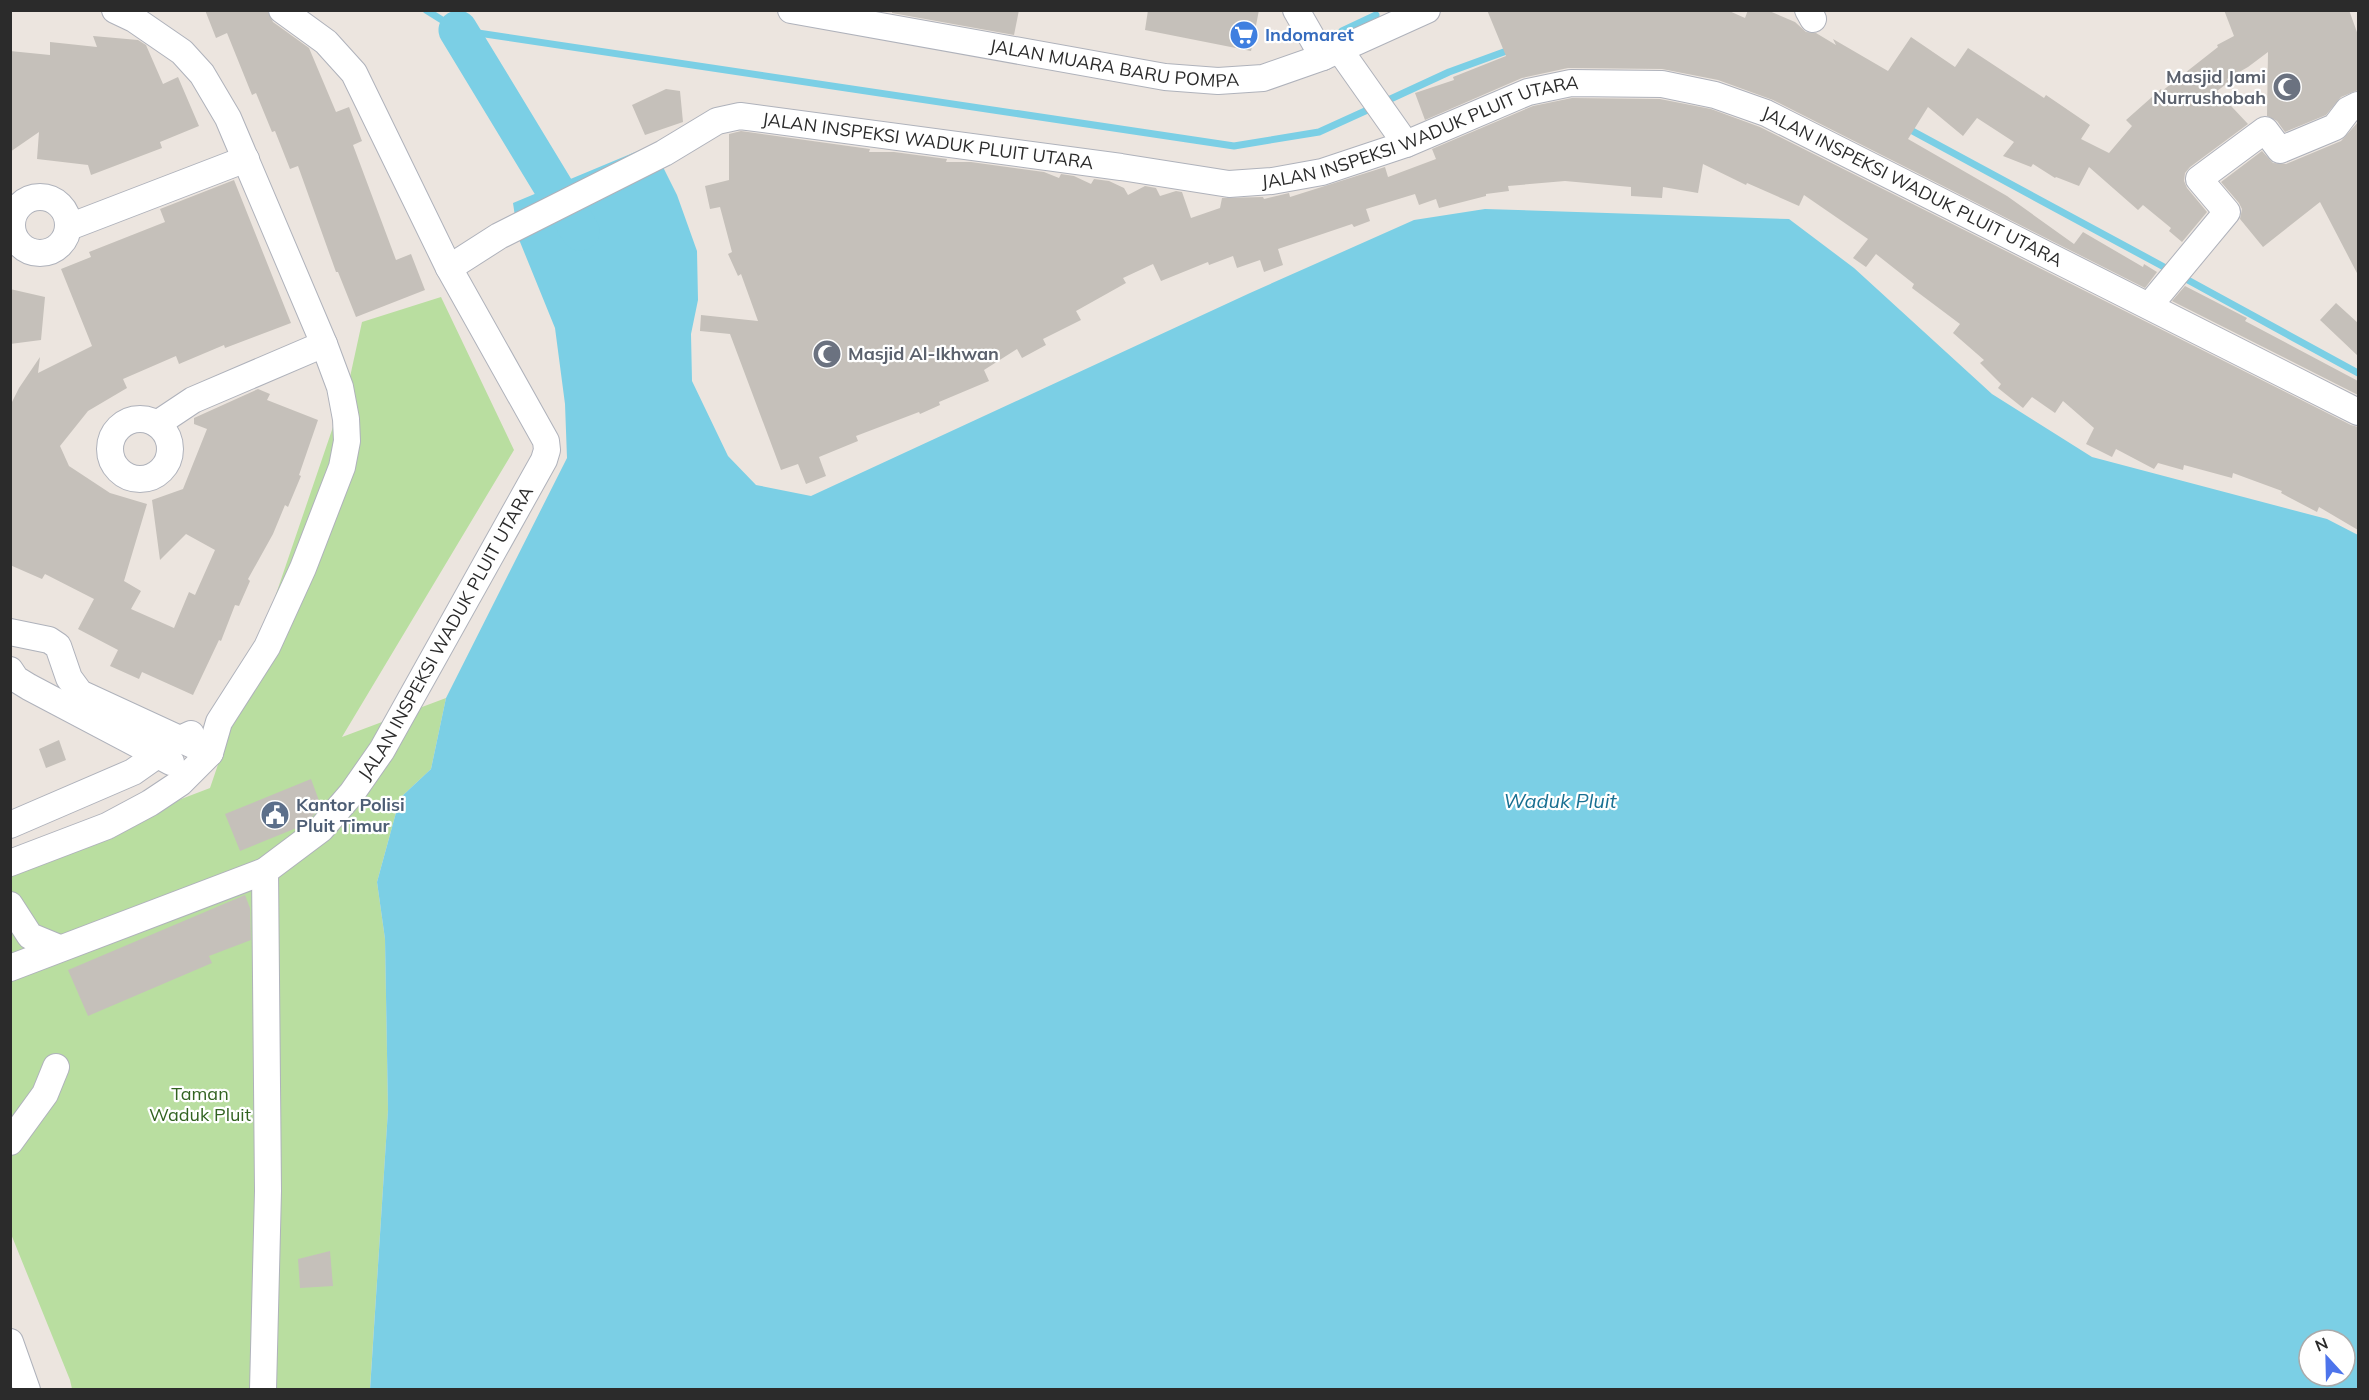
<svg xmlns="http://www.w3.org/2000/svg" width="2369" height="1400" viewBox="0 0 2369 1400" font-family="Mulish,sans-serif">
  <rect width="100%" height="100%" fill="#ece5df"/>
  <path fill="#b9dea0" d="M441,297L514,450L342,737L446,698L431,769L400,798L377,882L385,939L388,1110L370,1389H72L70,1380L11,1234V864L210,788L350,377L362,322Z"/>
  <path fill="#7bcfe5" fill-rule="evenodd" d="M652,145L677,195L697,251L698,300L691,334L692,381L728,456L756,485L811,496L1250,293L1414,220L1485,209L1789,219L1854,268L1992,394L2092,457L2327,519L2358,535V1389L370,1390L388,1110L385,939L377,882L400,798L431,769L446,698L567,458L565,404L555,328L518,237L513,203ZM2309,1340H2345V1376H2309Z"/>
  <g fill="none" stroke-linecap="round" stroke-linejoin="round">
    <path stroke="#7bcfe5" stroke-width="7" d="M426,10L458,30L1234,146L1319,132L1374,107
      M1342,31L1376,15
      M1384,102L1449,72L1512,49
      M1905,127L2164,267
      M2186,279L2358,373"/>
    <path stroke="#7bcfe5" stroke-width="39" d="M458,30L580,231"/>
  </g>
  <path fill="#c5c0ba" d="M205,10H267L273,22L309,48L336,112L349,107L362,141L353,145L396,260L411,254L425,290L356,317L338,272H336L298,166L290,169L275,131L272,132L256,93L252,95L227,33L216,38Z
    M892,10H1019L1014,35L892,13Z
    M1148,10H1259L1251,51L1145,30Z
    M1487,10H1727L1745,18L1748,10H1767L1795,22L1806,32L1816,33L1836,45L1833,39L1888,71L1911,37L1955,67L1968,48L2044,98L2046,95L2090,125L2081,139L2109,153L2132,126L2126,120L2161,89L2162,91L2218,47L2217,45L2234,36L2224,10H2349L2358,35V90L2341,97L2326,115L2285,132L2277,121L2267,116L2268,52L2248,67L2227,79L2229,82L2217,91L2248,124L2190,167L2185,173L2184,181L2187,188L2207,212L2182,242L2169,231L2171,228L2143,205L2138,210L2089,167L2079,186L2056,177L2055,178L2033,164L2031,167L2003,156L2014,142L1977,118L1963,136L1928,107L1908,139L2007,196L2074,244L2083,232L2143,267L2144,264L2157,272L2145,288L1773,100L1718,80L1662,69L1568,68L1522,78L1425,120L1415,93L1454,80L1453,77L1506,56Z
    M93,36L138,40L146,45L163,84L178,77L199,126L160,142L162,148L91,175L88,165L37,159L39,132L10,152V51L50,55V42L97,47Z
    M666,89L680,91L683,122L645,135L632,105Z
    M1572,98L1660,99L1711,109L1760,127L2351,425L2358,427V530L2319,507L2317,512L2281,493L2282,491L2233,473L2232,478L2184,465L2183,470L2158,463L2154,469L2116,449L2112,457L2086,444L2094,428L2063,401L2055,413L2032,397L2023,408L1998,388L2001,384L1980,363L1984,360L1953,333L1960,324L1912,288L1914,284L1876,254L1866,267L1853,258L1868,239L1804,195L1799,206L1747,183L1746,185L1703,164L1698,193L1663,187L1662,198L1631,196V187L1565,181L1508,186L1509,191L1486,194V196L1439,208L1436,199L1419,205L1415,194L1366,209L1370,221L1354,227L1352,224L1278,249L1283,265L1264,272L1260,260L1237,268L1233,256L1209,265L1208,262L1161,281L1153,264L1123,278L1126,283L1076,311L1081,320L1043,339L1046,345L1022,358L1017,349L984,370L989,381L939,402L940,405L920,414L919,412L856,436L858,441L819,457L826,476L806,484L798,464L781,470L730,334L700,331L701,315L758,321L741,274L738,276L728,254L732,252L720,207L710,209L705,186L729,180V134L741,131L870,149L869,152H894L947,159L946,162H971L1044,172L1059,178L1061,174L1074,176L1091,184L1094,179L1109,181L1124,188L1128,195L1145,186L1156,188L1160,196L1176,191L1182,192L1191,218L1220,208L1222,198L1263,197L1264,199L1289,193L1290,197L1385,167L1388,177L1436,159L1432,149L1533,106Z
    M2358,122V275L2320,202L2263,247L2240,219L2242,209L2239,203L2221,182L2262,151L2273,163L2286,164L2341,141Z
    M234,180L291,323L225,348L224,345L179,364L176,356L123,379L127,388L88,411L60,446L69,466L110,493L147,504L124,581L141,591L131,609L174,628L189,592L195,595L215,550L186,534L160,560L152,500L183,489L207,429L194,424V418L258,389L270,394L267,400L318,420L299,475L301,476L288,507L285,505L273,534L248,579L250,581L239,606L235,605L221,641L219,640L193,695L142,672L139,679L110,666L118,650L78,629L94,599L45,574L42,579L10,565V406L19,388L40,357L38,373L92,346L61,269L91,257L89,252L165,222L160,209Z
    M2185,286L2247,318L2245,321L2358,381V395L2172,301Z
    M10,289L45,297L41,340L10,344Z
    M2336,303L2358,323V356L2320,320Z
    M59,740L66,760L46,768L39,749Z
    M311,779L321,806L311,818L299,827L240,851L225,814Z
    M245,895L250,908L251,940L209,956L212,963L88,1016L68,970Z
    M330,1251L333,1286L300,1288L298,1259Z"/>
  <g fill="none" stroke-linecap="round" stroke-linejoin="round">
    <g stroke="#afb2bb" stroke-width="28">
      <g id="minor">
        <path id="s1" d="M791,10L1165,77L1218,81L1263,78L1323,57L1427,10"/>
        <path d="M1296,10L1323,57"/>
        <path d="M1808,10L1813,19"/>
        <path d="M1339,49L1406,144"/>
        <circle cx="40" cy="225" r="28"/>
        <path d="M69,227L246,159"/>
        <path id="s2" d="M449,268L499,236L664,153L717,121L740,116L1121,167L1229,184L1272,181L1322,172L1406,144L1528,92L1571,83L1662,84L1715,95L1766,113L2358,412"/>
        <path d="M2149,306L2227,212L2199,179L2265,130L2280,150L2335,127L2348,110L2358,105"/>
        <circle cx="140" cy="449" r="30"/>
        <path d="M157,424L193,400L324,344"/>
        <path d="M10,632L49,640L58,646L69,678L80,693L210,753"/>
        <path d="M10,670L16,679L29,687L171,762"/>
        <path d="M10,825L133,772L180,739L191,734"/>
        <path d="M10,863L107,826L150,803L180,783L210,753L219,722L267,647L303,568L342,467L347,441L346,419L340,387L324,344L228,118L202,74L182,52L134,19L115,10"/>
        <path d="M10,905L30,936L59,948"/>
        <path id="s3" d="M10,968L265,871L321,829L352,793L382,750L544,460L547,450L546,441L449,268L354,73L326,42L282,10"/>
        <path d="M10,1142L45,1094L56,1067"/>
        <path d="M10,1342L27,1390"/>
        <path d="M263,1390L268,1191L265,871"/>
      </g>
    </g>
    <use href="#minor" stroke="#fff" stroke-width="26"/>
  </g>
  <defs>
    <g id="supermarket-disc" transform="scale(1.5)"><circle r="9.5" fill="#3f7fe0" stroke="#fff"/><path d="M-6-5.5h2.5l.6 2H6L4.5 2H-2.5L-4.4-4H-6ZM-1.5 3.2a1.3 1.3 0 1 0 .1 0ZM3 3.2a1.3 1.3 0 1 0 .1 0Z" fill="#fff"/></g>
    <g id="mosque-disc" transform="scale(1.5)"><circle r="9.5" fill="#6b7280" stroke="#fff"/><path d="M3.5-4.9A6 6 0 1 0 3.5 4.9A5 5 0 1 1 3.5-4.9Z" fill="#fff"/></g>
    <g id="civic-disc" transform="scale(1.5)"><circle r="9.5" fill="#5c6f8a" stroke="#fff"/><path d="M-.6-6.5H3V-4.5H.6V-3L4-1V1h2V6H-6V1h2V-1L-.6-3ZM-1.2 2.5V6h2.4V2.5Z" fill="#fff"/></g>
  </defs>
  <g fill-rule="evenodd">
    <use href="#supermarket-disc" x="1244" y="35"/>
    <use href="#mosque-disc" x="2287" y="87"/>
    <use href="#mosque-disc" x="827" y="354"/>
    <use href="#civic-disc" x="275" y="815"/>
  </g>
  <g text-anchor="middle" stroke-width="4.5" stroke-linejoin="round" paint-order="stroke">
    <g font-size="18" font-weight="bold" fill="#366cbe" stroke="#fff" text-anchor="start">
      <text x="1265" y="41">Indomaret</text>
    </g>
    <g font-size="18" fill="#2b2b2b" stroke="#fff">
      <text dy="6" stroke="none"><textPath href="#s1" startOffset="328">JALAN MUARA BARU POMPA</textPath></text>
      <text dy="6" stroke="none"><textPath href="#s2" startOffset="1023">JALAN INSPEKSI WADUK PLUIT UTARA</textPath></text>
      <text dy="6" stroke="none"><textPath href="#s2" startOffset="519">JALAN INSPEKSI WADUK PLUIT UTARA</textPath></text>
      <text dy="6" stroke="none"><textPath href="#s2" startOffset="1545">JALAN INSPEKSI WADUK PLUIT UTARA</textPath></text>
      <text dy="6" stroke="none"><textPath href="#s3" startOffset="576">JALAN INSPEKSI WADUK PLUIT UTARA</textPath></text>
    </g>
    <g font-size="18" font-weight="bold" fill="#5b616d" stroke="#fff" text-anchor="end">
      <text x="2266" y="83">Masjid Jami<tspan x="2266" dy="21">Nurrushobah</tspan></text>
      <text x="848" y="360" text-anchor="start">Masjid Al-Ikhwan</text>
    </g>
    <g font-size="18" font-weight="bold" fill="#4e5e75" stroke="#fff" text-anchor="start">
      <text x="296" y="811">Kantor Polisi<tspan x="296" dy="21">Pluit Timur</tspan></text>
    </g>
    <g font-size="18" fill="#326321" stroke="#fff">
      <text x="200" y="1100">Taman<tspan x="200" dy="21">Waduk Pluit</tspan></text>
    </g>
    <g font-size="20" font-style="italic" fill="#197092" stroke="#fff">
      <text x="1560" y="808">Waduk Pluit</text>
    </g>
  </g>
  <rect width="2369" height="1400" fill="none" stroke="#2b2b2b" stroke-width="24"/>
  <g transform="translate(2327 1358) rotate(338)"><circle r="28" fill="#ffffff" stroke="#aaaaaa" stroke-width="1.5"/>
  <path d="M0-4.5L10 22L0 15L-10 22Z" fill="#4d74eb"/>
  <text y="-9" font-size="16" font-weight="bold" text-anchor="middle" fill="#2b2b2b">N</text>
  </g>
</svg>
